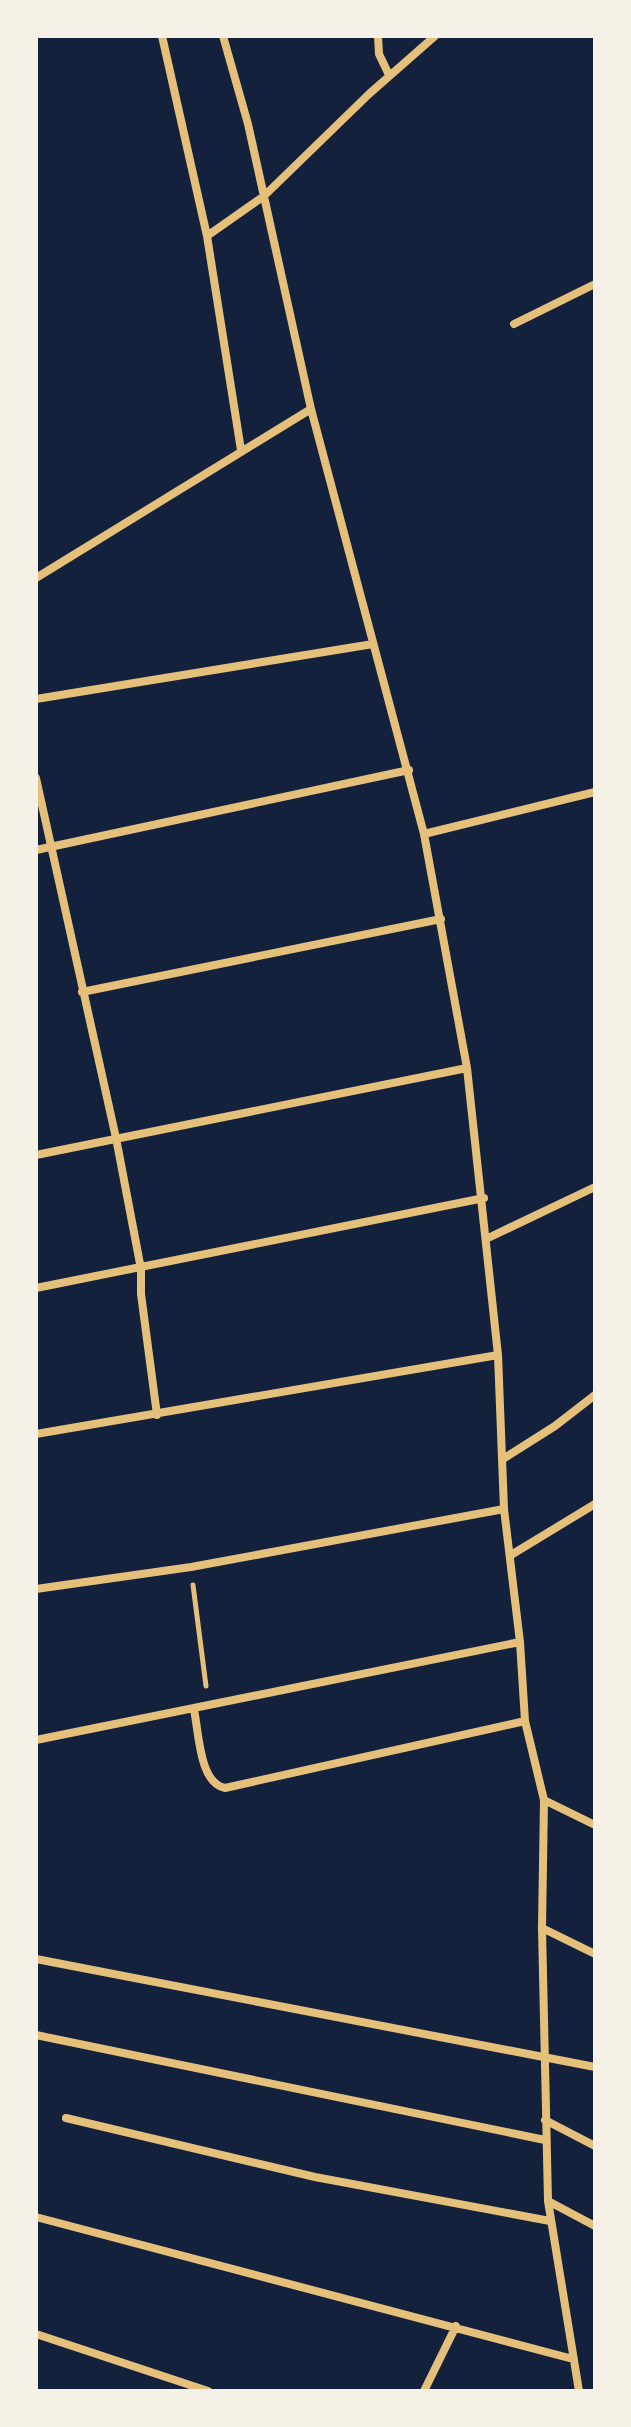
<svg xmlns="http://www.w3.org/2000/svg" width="631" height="2427" viewBox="0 0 631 2427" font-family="'Libre Baskerville',serif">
  <rect width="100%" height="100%" fill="#14213d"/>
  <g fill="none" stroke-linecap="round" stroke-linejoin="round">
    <path stroke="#e5c07b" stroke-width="5" d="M193,1585L206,1686"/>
    <path stroke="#e5c07b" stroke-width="8" d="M162,36L207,236L241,450
      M223,36L248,124L311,409L424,834L467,1068L498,1355L504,1509L520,1642L525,1721L544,1800L542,1928L548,2201L579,2391
      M378,36L379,54L389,75
      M207,236L264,196L369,94L435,36
      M514,324L595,284
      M36,578L311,409
      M36,699L373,644
      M36,778L116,1138L141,1269V1294L157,1415
      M424,834L595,792
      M36,850L409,770
      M82,992L441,919
      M36,1155L467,1068
      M486,1239L595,1187
      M36,1288L484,1198
      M36,1434L498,1355
      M503,1459L555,1426L595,1395
      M511,1555L595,1504
      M36,1589L191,1567L504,1509
      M194,1710C199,1732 199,1783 225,1788L525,1721
      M36,1740L520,1642
      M544,1800L595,1825
      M542,1928L595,1954
      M36,1959L595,2067
      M36,2035L545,2140
      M66,2118L315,2177L550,2221
      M545,2120L595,2146
      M548,2201L595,2226
      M36,2217L573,2359
      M36,2334L208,2391
      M424,2391L456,2326"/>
  </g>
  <rect width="631" height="2427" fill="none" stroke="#f6f1e7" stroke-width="76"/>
</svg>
